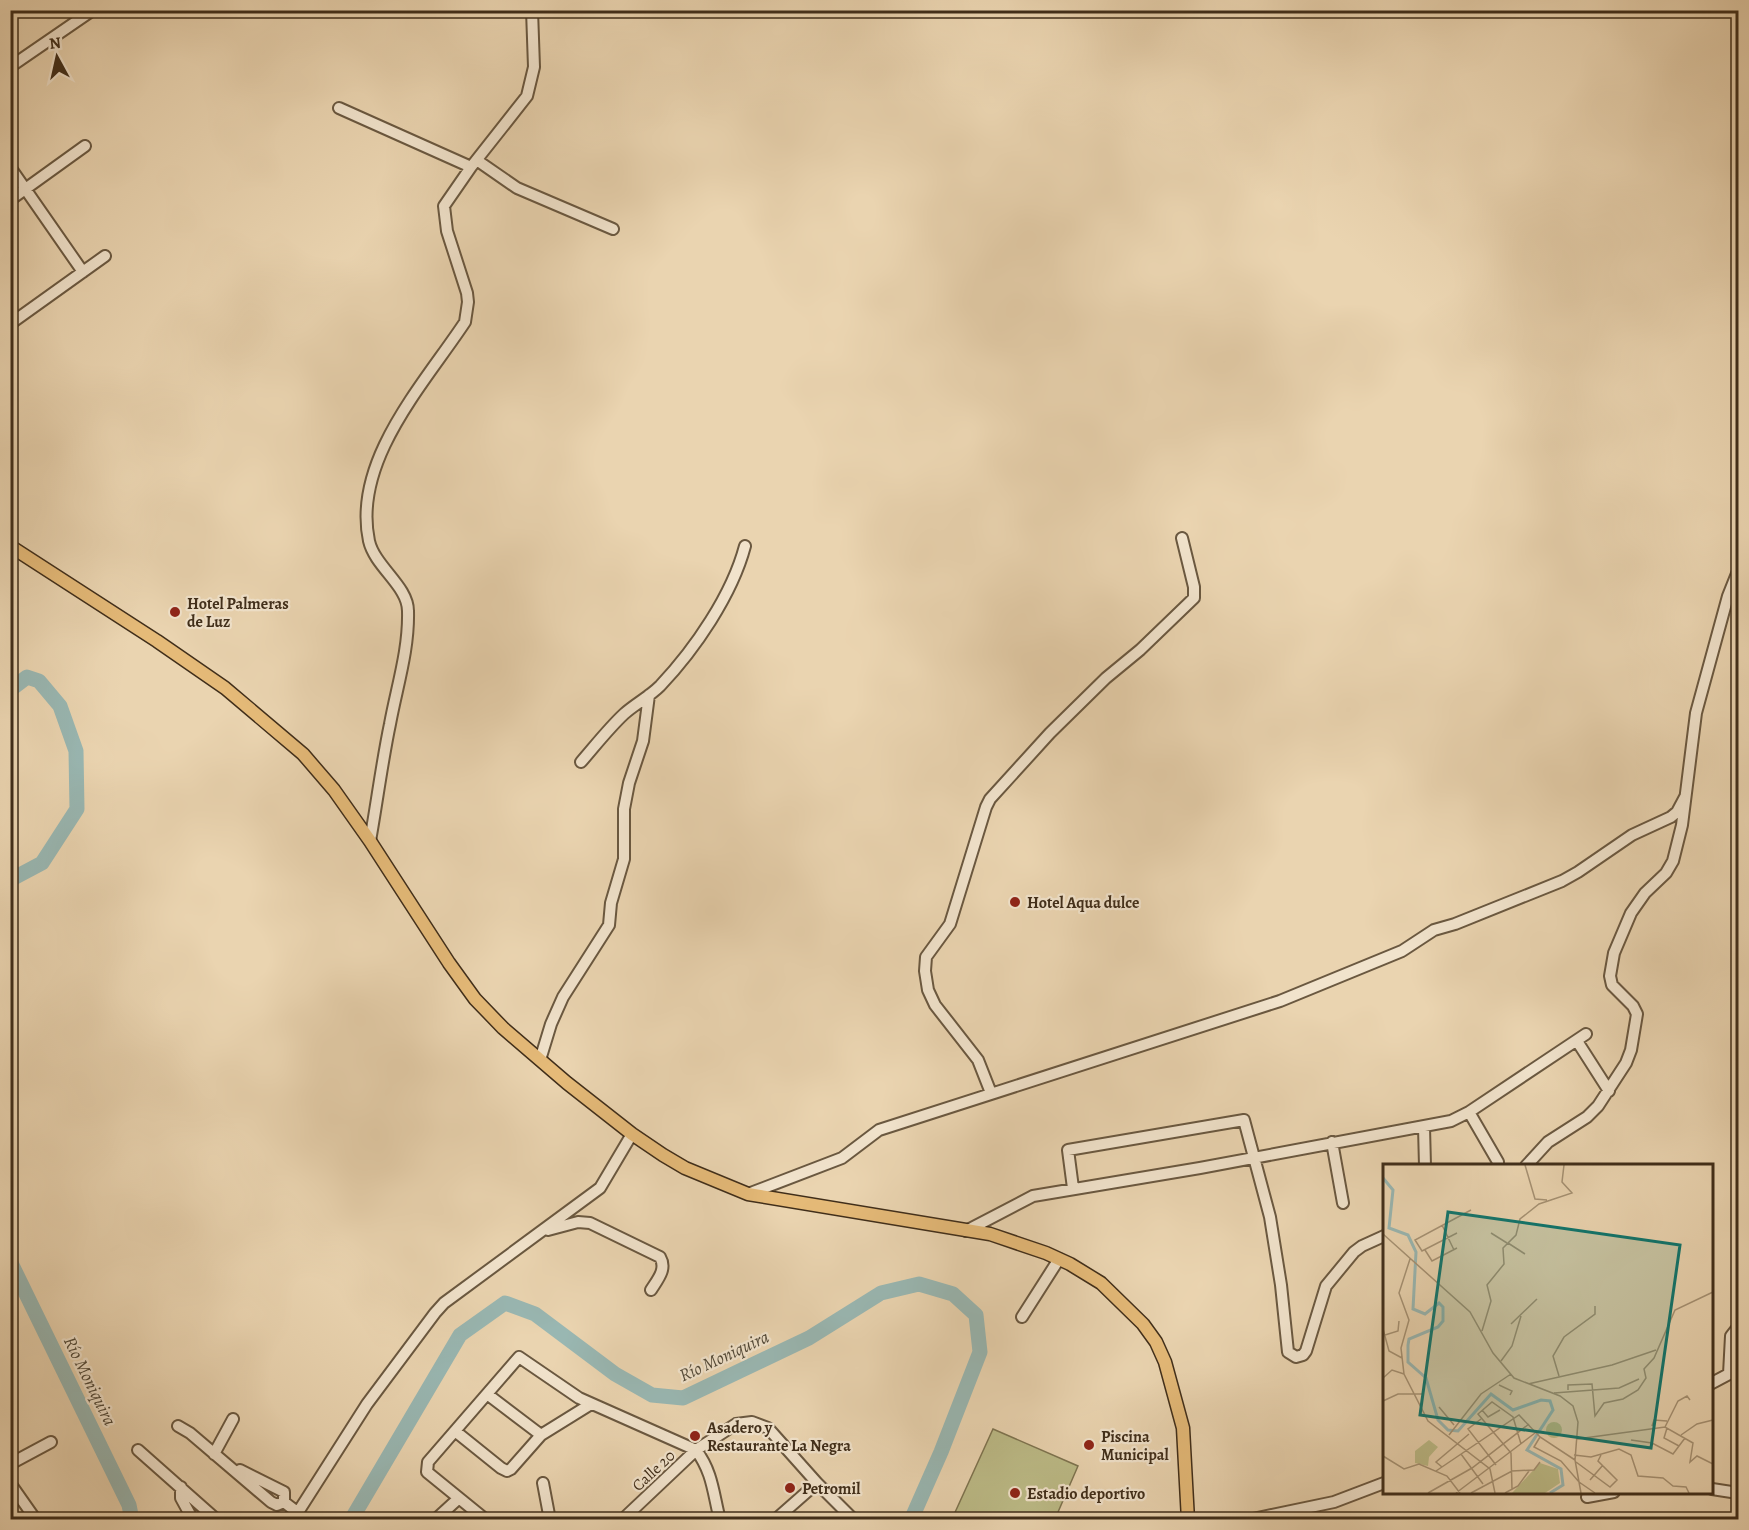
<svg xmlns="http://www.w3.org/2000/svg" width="1749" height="1530" viewBox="0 0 1749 1530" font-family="Alegreya,serif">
  <rect width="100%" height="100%" fill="#ead4b0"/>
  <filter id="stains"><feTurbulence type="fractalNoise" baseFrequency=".00333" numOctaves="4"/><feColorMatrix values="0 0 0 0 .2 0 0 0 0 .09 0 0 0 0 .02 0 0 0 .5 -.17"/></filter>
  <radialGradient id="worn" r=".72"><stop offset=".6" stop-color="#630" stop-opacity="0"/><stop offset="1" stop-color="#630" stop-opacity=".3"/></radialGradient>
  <path fill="#bcbb87" stroke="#7e7450" stroke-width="1.5" d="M993,1429L1078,1466L1055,1519H952Z"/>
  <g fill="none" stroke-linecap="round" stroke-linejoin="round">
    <path stroke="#99b7b2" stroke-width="15" d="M10,690L27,677L39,681L60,706L76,751L77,809L42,863L10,880
      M10,1261L129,1505L132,1520
      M351,1520L460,1335L505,1303L535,1314L615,1374L652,1395L683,1398L809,1338L881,1293L919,1284L953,1294L976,1315L980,1352L941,1452L911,1520"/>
    <g stroke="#6a5840" stroke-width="14">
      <path id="minor" d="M10,67L93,10
        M339,108L471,167
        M478,161L517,188L613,229
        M10,167L83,272
        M10,200L85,146
        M10,324L105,256
        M581,762C595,746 608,729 624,714C635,704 649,697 660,686C695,649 732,595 745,546
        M370,841C377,802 382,762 390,724C397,686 409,650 408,611C408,586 375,567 369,541C352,461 424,384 465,322L468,302L467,293L447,231L444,206L471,167L527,96L534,67L532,10
        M1577,1041L1609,1091
        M540,1060L551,1024L563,997L609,925L611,903L624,859V809L629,783L643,741L649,695
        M991,1093L978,1060L935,1005L928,990L925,971L926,957L950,924L986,807L990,799L1050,733L1106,678L1140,650L1194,598V587L1182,538
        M1469,1112L1498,1162
        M1424,1127L1425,1166
        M1332,1142L1343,1203
        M1526,1166L1548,1142L1587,1117L1598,1106L1626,1063L1631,1050L1637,1014L1633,1006L1612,985L1610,976L1614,953L1631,913L1645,893L1666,873L1673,861L1682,825L1696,713L1728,596L1738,571
        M1073,1188L1068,1150L1244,1120L1270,1217L1281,1285L1288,1352L1296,1357L1303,1355L1306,1351L1326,1286L1354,1252L1362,1246L1384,1236
        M748,1194L842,1158L879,1130L1280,1001L1402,951L1434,930L1455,924L1562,881L1578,872L1632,835L1671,817L1677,812L1685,797
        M548,1230L578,1222L590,1223L660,1257C667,1269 658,1279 651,1290
        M966,1231L1033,1196L1200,1168L1451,1121L1469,1112L1586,1034
        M1022,1317L1059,1259
        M1729,1374L1731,1336L1738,1327
        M1712,1383L1729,1374L1738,1371
        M487,1394L541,1435
        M178,1426L190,1433L271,1502L277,1505L284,1502L297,1512
        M455,1431L501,1468L507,1471L511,1469L541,1435L591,1404
        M138,1450L217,1520
        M214,1454L233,1419
        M10,1464L51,1442
        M240,1470L284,1492V1502
        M10,1483L36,1520
        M543,1483L550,1520
        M181,1487V1498L193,1520
        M1712,1489L1738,1493
        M1587,1497L1614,1492
        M293,1520L367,1404L435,1313L444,1303L600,1188L632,1134
        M435,1520L459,1498
        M486,1520L427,1472L428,1462L519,1357L579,1398L696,1450C713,1473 713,1493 720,1520
        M622,1520L696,1450L736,1424L752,1422L768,1428L817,1483L854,1520
        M775,1520L817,1483
        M1248,1520L1334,1502L1384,1483"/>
    </g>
    <g stroke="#402e1a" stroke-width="15">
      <path id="major" d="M10,546L157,641L225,688L303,754L334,790L370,841L449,963L475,999L503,1028L567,1083L632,1134L663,1155L685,1168L748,1194L990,1234L1046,1253L1070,1264L1101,1283L1143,1324L1156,1342L1165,1362L1183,1428L1188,1520"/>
    </g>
    <use href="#minor" stroke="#f1e3cc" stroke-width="10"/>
    <use href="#major" stroke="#e5ba78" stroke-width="12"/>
  </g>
  <g fill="#8f2418" stroke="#f1e3cc" stroke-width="2">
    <circle cx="175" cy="612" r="6"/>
    <circle cx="1015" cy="902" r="6"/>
    <circle cx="695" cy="1436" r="6"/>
    <circle cx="1089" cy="1445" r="6"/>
    <circle cx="790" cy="1488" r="6"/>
    <circle cx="1015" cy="1493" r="6"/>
  </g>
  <g text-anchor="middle" stroke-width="4.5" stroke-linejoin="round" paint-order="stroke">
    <g font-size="16" font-weight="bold" fill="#402e1a" stroke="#f1e3cc" text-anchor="start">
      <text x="187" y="609">Hotel Palmeras<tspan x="187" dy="18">de Luz</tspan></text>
      <text x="1027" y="908">Hotel Aqua dulce</text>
      <text x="707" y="1433">Asadero y<tspan x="707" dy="18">Restaurante La Negra</tspan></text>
      <text x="1101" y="1442">Piscina<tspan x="1101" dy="18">Municipal</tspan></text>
      <text x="802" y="1494">Petromil</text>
      <text x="1027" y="1499">Estadio deportivo</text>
    </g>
    <g font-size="16" fill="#402e1a" stroke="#f1e3cc">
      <text transform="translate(653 1470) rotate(-43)" y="6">Calle 20</text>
    </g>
    <g font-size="18" font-style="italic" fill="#524938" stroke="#f1e3cc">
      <text transform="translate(724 1356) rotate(-25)" y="6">Río Moniquira</text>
      <text transform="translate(90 1381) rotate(64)" y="6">Río Moniquira</text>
    </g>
  </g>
  <g transform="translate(1383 1164)">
    <rect width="330" height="330" fill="#ead4b0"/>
    <path d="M157,299L175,305L177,319L162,329H129Z" fill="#bcbb87"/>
    <path d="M46,276L55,283L46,293L45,302L32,299V287Z" fill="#bcbb87"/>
    <path d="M163 266a8 8 0 1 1 16 0a8 8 0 1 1-16 0Z" fill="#bcbb87"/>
    <path fill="none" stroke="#99b7b2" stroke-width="3" d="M0,14L10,26L6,64L25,71L33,88L30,145L42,150L56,139L60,143V157L55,163L26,175L25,181V198L43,214L55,256L65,266L75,267L108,230L130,246L158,236L167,237L170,246L144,286L178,305L180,321L167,329"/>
    <path fill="none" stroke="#a69274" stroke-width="1.5" d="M142,1L152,35L164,36M59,61L71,86M74,69L39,87L32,76L88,46M108,69L124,79M0,70L87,148L110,189L131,214L177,232L190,242L195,258L192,296L198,329M125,79L142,90M42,86L49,97L74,84M27,95L16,129L26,156L18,184L21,210L45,257L107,305L112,329M128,160L154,135M0,165L6,187L19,194M99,167L108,137L104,121L121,100L120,84L133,71L137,55L156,40L189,29L179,18L181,1M2,171L15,167L16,157M118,197L129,182L138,152M176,212L170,192L181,173L212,150V142M0,214L9,206L21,210M145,220L229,201L273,186M116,221L129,227L127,231M185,226V221L209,220L212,252L221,239L240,235L255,226L263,214L261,205L271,194L292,146L330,128M171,229L236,224L256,215M0,237L15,230H39M56,243L71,261M99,246L105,253L117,246M98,255L85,265L113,301M269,262L271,256L284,257M282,263L295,237L304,232L307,236M284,264L281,274L296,282M66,271L98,230L128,210M298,271L314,260L330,256M157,273L151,283L178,297L196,318L212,329M194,275L282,263L310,279L307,298L314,292L330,300M248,276L269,279L290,290L302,274M78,290L100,320M191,291L208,293L236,285L248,291L255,312L280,314L290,322L303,323L306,329M0,292L21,305L36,300L64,312L77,329M193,298L227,323L234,316L215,297L218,291M59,303L53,298L86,270M53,307L136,251L157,273L192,296M207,316L220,301M129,325L128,289L95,250L109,238L130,253L138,280M45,329L89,304L146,260M73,329L152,269M88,329L129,307L151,306L157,298M122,329L135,322L146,307"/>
    <path fill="#0f766e" fill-opacity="0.15" stroke="#0f766e" stroke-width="3" d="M65,48L297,81L268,284L37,251Z"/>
    <rect width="330" height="330" fill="none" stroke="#402e1a" stroke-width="3"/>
  </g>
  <rect width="1749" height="1530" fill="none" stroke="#ead4b0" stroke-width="36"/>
  <rect x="12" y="12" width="1725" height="1506" fill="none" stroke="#402e1a" stroke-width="3"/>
  <rect x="18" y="18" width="1713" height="1494" fill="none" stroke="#402e1a" stroke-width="1.5"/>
  <g transform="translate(57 57) rotate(352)" stroke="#f1e3cc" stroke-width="4.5" paint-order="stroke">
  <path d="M0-4.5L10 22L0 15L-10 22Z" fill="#402e1a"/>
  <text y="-9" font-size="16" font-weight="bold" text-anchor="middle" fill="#402e1a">N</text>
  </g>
  <rect width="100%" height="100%" filter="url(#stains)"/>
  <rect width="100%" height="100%" fill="url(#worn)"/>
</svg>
